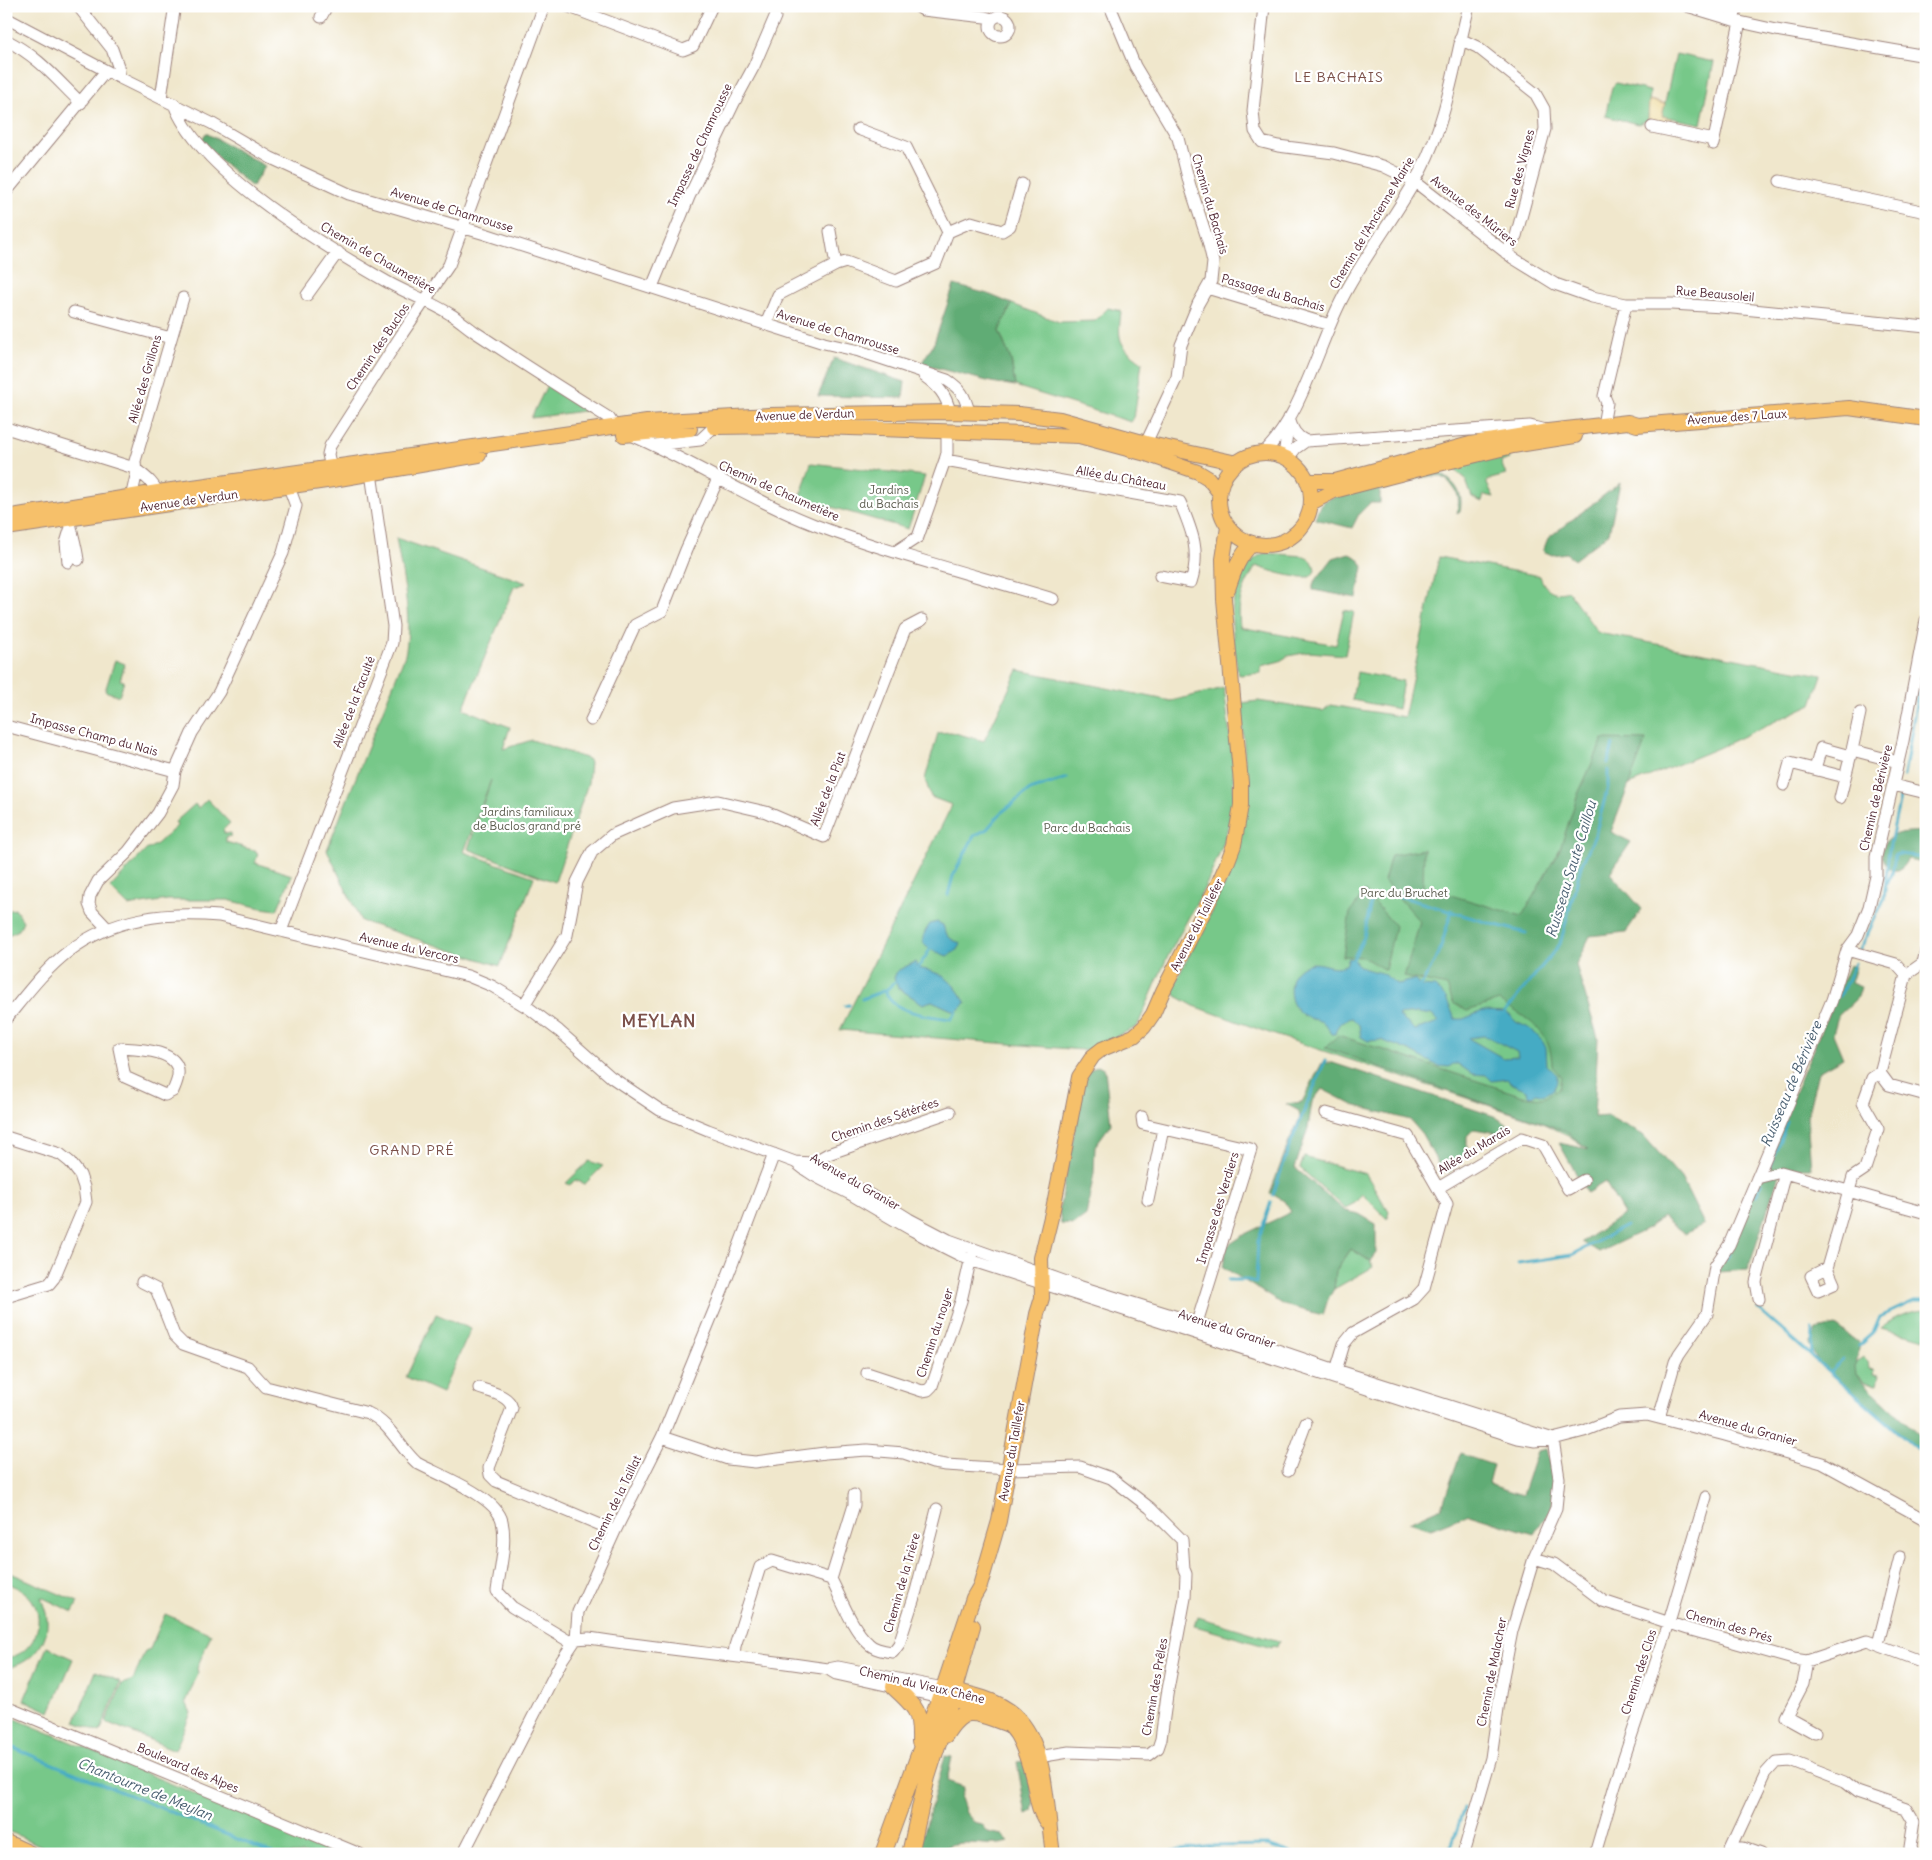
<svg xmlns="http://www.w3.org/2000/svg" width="1932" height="1860" viewBox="0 0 1932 1860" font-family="Delius,sans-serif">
  <rect width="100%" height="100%" fill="#fff"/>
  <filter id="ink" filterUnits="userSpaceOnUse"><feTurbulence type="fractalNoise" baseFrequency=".02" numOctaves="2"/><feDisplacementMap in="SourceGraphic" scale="10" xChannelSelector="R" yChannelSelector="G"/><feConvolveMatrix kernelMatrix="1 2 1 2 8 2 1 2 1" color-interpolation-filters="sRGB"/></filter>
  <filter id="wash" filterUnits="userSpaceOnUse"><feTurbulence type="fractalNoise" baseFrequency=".0096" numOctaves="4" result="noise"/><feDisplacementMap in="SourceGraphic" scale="20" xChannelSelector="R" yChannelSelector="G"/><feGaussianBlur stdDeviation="1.12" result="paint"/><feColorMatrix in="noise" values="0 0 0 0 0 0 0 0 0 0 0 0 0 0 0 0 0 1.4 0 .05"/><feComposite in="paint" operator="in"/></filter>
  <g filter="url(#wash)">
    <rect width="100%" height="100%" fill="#f0e7cc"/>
    <path fill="#77c889" stroke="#60745a" d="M1676,54L1714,62L1701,124L1662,116Z
      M1616,83L1650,91L1648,120L1638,124L1605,116L1612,87Z
      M1012,304L1059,322L1095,321L1108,308L1121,311C1118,340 1117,344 1142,362L1135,412L1131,422L1015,386L1011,360L999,331Z
      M548,383L591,410L531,418Z
      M1507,454L1510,459L1501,462L1506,475L1487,480V484L1494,497L1484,495L1482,502L1472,497L1465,478L1451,467Z
      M811,463L925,476L908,529L800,498Z
      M396,538L527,583L514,587L463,709L510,727L503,749L532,740L588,759L590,762L588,783L555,882L468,849L491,780L464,852L534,877L500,966L361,921L327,850L405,655C413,617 402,576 396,538Z
      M1265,553L1304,556C1312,559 1314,563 1315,571L1310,577C1291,578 1274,572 1256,566C1243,588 1237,601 1240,627L1336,645L1344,610L1354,612L1345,655L1309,652L1288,656L1280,661L1261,666V673L1239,675C1236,668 1236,659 1235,652C1234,639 1231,625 1232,612C1234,592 1244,560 1265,553Z
      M1439,557L1540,576C1544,589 1554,596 1568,591L1598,633L1822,675L1812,704L1718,748L1626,786L1569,935L1589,1150L1568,1135L1542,1123L1272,1034L1194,1006L1176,996L1172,989L1230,874L1245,763L1241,703L1258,701L1323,711L1330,705L1404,717Z
      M115,660L125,664L120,680L124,681L119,696L105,691Z
      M1018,670L1171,701L1224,688L1233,760L1234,804L1224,842L1207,883L1166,960L1137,1027L1089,1049L1082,1050L840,1030L952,805L931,797L925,779L938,733L951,732L984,741Z
      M1357,672L1403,681L1398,709L1352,700Z
      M207,799L230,823L223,830L225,834L231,833V836L226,837V842L256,851V853L258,854L255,863L292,875L277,910L261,908L228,900H168L128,906L110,888L146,850L157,844L177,826L175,822L195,804L198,808Z
      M15,909L23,921L19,930L6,936V911Z
      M1304,1157L1366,1174L1389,1212L1387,1219L1362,1194L1355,1203L1345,1208L1300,1168Z
      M589,1161L603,1166L585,1184L575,1180L570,1185L566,1183Z
      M1351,1249L1370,1261L1373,1267L1334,1289L1336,1271Z
      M1926,1310V1339L1880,1328C1895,1317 1908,1311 1926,1310Z
      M436,1314L471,1329L442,1393L406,1377Z
      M1863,1357L1868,1362L1869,1369L1874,1370L1873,1374L1879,1375L1877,1384L1865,1382L1849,1369Z
      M6,1571L78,1602L73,1612L41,1597C43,1605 47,1612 47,1620C49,1644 29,1665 6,1668V1658C33,1655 47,1623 32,1600C26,1591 16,1587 6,1583Z
      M165,1614L211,1634L197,1668L198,1673L186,1702L191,1713L175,1750L106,1722L122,1684L133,1680L145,1651L150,1649Z
      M1198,1617L1279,1641L1277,1647L1273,1646L1272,1648L1195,1626Z
      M47,1647L73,1659L50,1712L24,1700Z
      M96,1671L121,1682L100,1732L75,1722Z
      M6,1715L340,1854H59L6,1830Z"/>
    <path fill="#61ac75" stroke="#566650" d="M206,133L265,166L252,187L219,159L202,139Z
      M954,285L988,294L1012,304L999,331L1011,360L1015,386L991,382L921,364L934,343Z
      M834,358L905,382L903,398L818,396Z
      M1440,473C1455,483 1464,492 1460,511L1457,513C1459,503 1460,495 1453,487C1450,482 1444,477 1438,476C1422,475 1396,487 1380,491V503H1370L1359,514L1352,528L1315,519C1318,508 1320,503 1330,498L1428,474Z
      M1620,483L1609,533L1574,560L1566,553L1552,555L1543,551L1548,538Z
      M1349,553L1359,559L1363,567L1357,598L1313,590V584L1333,558Z
      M1603,739L1646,740L1611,832L1631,842L1610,873L1642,909L1626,932L1590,936L1576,965L1598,1038L1594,1117L1608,1116L1643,1135L1681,1178L1704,1224L1685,1234L1663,1217L1647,1229L1599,1252L1582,1242L1624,1214L1605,1182L1587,1193L1559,1143L1588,1149L1566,1131L1325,1048L1338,1035L1523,1096L1544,1098L1559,1088L1561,1077L1552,1066C1552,1030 1526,1018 1499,1001L1467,1011L1453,1003L1447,986L1404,977L1420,922L1384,881L1391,855L1424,849L1423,887L1522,916L1560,849L1578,794Z
      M1926,831V863L1908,859L1901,869L1892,871C1879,861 1878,844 1894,835C1902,831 1917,832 1926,831Z
      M1365,891L1395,926L1385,970L1363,957L1343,956L1350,913Z
      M1849,965L1856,967L1851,983L1861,987L1858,997L1838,1016L1833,1034L1843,1058L1818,1072L1807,1117L1811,1168H1781L1748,1270L1718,1272Z
      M1322,1063H1333L1494,1116L1510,1126L1498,1133L1474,1129L1467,1136V1153L1450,1172L1442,1171L1422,1134L1410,1120L1353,1105L1322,1089L1312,1102L1308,1128L1295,1168L1319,1188L1345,1211L1359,1214L1376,1224V1253L1370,1261L1351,1249L1336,1271L1334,1289L1328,1299L1323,1315L1283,1305L1223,1267L1227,1246L1247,1233L1291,1212L1284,1201L1270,1193L1289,1142L1300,1118L1299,1111L1286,1104L1302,1102Z
      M1098,1066L1105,1070L1111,1124L1095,1146L1094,1173L1086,1216L1074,1225L1061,1224L1059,1210L1086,1072Z
      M1836,1326L1859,1343L1855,1366L1856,1375L1926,1441V1456L1820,1365L1809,1345L1817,1330Z
      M1546,1449L1554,1479L1552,1506L1534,1534L1469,1514L1431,1529L1409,1522L1442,1507L1460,1454L1493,1465L1488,1484L1522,1495L1537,1451Z
      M945,1756L952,1757L947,1781L964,1787L961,1798L966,1813L974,1822L982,1824L988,1832L1002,1835L1009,1842C985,1850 956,1833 936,1854H918Z
      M1025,1761L1034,1801L1032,1811L1026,1814L1017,1762Z"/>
    <path fill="#eeda9e" stroke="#9c7c64" d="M1649,100L1665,104L1662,116L1671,118L1669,125L1648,120Z"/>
    <path fill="#45abc4" stroke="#486578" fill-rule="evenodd" d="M937,922L943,925C946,936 950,940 961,943L956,951L947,956C927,948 914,946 930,924Z
      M1349,958L1353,959C1361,971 1370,969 1381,973C1387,976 1392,981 1398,984L1414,980L1421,986L1435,987L1446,998L1455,1019H1463L1483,1011L1505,1012L1511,1016L1516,1022L1531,1029L1543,1042L1546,1048L1547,1065L1557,1075C1558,1086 1554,1090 1543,1095L1536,1093L1532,1096L1528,1095L1527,1090L1513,1084L1507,1079L1492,1081L1486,1075L1472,1074L1458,1064H1453L1449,1067L1438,1066L1410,1051L1381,1040L1368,1041L1361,1037L1359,1025L1352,1018C1342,1020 1338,1023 1335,1034H1332C1330,1031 1328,1027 1326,1025C1322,1021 1317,1020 1312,1019C1294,1013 1288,1000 1291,982C1292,974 1300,966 1308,964C1322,960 1329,971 1346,965ZM1417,1013L1432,1015L1438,1022L1415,1030L1398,1015ZM1484,1036L1490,1038L1517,1052L1518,1057L1503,1058L1468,1038Z
      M915,962L918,968C947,974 951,980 966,1003L956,1012L932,1001L923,1004L898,988L894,978L897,971Z"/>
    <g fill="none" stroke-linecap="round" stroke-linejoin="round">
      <path stroke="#45abc4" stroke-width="3" d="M1608,763L1613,745
        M1904,776L1918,692
        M1887,884L1892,874L1895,855L1899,854L1926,857
        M948,895L953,876L974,836L987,829L1002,812L1030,790L1067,778
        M1396,895L1492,924L1526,933
        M1860,950L1884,899L1889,849L1901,793
        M1353,959L1364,937L1371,901
        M918,968L931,948
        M1421,986L1439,953L1452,910
        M886,990L895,982
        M1840,996L1855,963
        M862,999L886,990C887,1012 933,1017 951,1019L956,1012
        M845,1006L849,1005
        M1505,1012L1560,944L1581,866L1595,835L1608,787V770
        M1770,1165L1787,1122
        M1273,1195L1289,1147L1325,1061
        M1756,1196L1762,1183
        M1726,1260L1729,1254
        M1518,1263L1572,1255L1626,1226
        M1228,1280H1248L1256,1283L1258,1241L1271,1202
        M1758,1309L1811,1356
        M1813,1330L1811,1356L1926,1457
        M1858,1346L1873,1333L1880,1317L1914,1301H1926
        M1829,1372L1843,1359
        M6,1745L274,1854
        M1151,1854L1213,1846L1268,1845L1294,1854
        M1449,1854L1464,1808"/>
    </g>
  </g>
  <g filter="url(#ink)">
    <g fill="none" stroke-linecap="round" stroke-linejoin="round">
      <g stroke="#9d837c" stroke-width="13">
        <path id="minor" d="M78,6L112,49L118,66L120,78
          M567,6L683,50L693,46L712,6
          M917,6L923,10L985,17L993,19
          M1110,6L1135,66L1178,138L1190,186L1208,241L1213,262L1211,281L1198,304L1181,345L1177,377L1146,443
          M1264,6L1253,111L1255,131L1262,142L1278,146L1334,153L1383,166L1414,181L1513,258L1555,284L1592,297L1626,304H1671L1723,307L1926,327
          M1687,6L1740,22L1776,30L1926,56
          M990 26a10 10 0 1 1 20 0a10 10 0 1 1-20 0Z
          M321,17L327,6
          M6,18L120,78L211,123L271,158L349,194L485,234L824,343L859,351L947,380C961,389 965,396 969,412
          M1733,20L1737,6
          M1460,39L1477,47L1535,93L1544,109L1545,129L1516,236L1506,253
          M6,40C39,57 55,78 81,103
          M161,98L174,11
          M174,104C199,172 327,248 389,283C409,294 431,302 450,314C459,319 466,326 475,332C519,361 564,390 609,418L615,427
          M1652,127L1714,140
          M1713,144L1740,22
          M1780,181L1926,212
          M6,192L106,71
          M830,231L836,265
          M948,232L971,222L1002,231L1010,226L1022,184
          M652,287L689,197L734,103L754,66L775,17
          M1207,288L1330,325
          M307,295L338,252
          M74,312L171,338
          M766,324L778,295L836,265L846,262L896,281L936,263L948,232L906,147L858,129
          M924,376C938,386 946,394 950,412
          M1289,418C1292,429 1296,437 1306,441
          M1603,425L1607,403L1604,396L1626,304
          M6,428L134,468C146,477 156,484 160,499
          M631,435C694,462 751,500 815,525C892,554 974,575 1053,599
          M655,445L700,440L714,427
          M1263,453C1301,418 1318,345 1342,299C1365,254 1398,214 1421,170C1447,120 1455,60 1469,6
          M1287,459L1296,448L1306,441L1530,426L1546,430
          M1287,459L1285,449L1288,425
          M945,460L1180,502C1192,531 1201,551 1191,582L1160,576
          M332,474L328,454L330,446L402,334L449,265L544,6
          M131,498L136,476L135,461L183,298
          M68,511C70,528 76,543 78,560
          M895,552L918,537L945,460L947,453V432
          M68,562L66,543L70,530
          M1860,713L1852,750L1898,762
          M591,720L635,625L662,611L686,550L718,479
          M6,726L175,771
          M1815,769L1821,748L1850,756
          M1784,785L1790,763L1845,777
          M1893,785L1926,793
          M1840,798L1852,750
          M108,929L92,912L89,904L90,896L98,881L128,852L158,813L173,785L175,771L192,733L219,692L283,553L296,506L289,487
          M281,931L392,643L393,626L370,466
          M1847,950L1896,964L1906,975
          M524,1005L567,935L577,882L592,852L612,835L673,808L718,801L766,812L824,837L905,629L922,620
          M6,1019C25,996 44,970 69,951C114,917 165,912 219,916L468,976L492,986L530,1009L559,1031L611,1077L660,1110L708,1130L795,1162L812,1163L872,1196L909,1219L949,1240L1075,1285L1197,1323L1336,1370L1553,1439
          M119,1048C136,1049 181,1049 178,1075C178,1080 175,1086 173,1091L165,1095L125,1077Z
          M1880,1073L1889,1085L1926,1095
          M1326,1113L1408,1136L1447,1204L1424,1288L1414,1299L1353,1333L1344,1344L1334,1377
          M1142,1117L1143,1124L1251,1149L1195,1329
          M6,1137L60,1154L70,1162L80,1175L84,1187L86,1202L54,1278L49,1284L6,1297
          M795,1162C812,1177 832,1184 852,1195C891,1218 929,1241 970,1260L1518,1438L1535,1441L1553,1439L1584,1431L1619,1417L1647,1415L1725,1435L1822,1463L1926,1520
          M809,1168L812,1163L828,1154L950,1112
          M1757,1178L1781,1172L1926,1213
          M1438,1188L1522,1138L1543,1145L1568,1189L1584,1180
          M1148,1200L1163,1129
          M1827,1268L1811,1276L1818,1291L1834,1284L1827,1268L1853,1177L1865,1169L1878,1129L1863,1103L1872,1078L1880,1073L1906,975L1923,963L1926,950
          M142,1282L156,1289L174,1335L183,1344L248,1367L266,1387L368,1413C391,1424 399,1447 417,1463C439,1475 496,1496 502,1521C507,1543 500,1569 497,1591L512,1607L572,1643
          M1759,1299L1756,1282L1785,1173
          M867,1373L922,1391L928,1390L932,1386L961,1301L972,1253
          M479,1388C490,1392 509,1395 512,1408L489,1468L490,1475L496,1481L615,1531
          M1659,1418L1675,1362L1679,1354L1707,1314L1715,1266L1729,1245L1832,1000L1847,950L1858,935L1869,907L1876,876V857L1903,741L1926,620
          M662,1437L728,1459L755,1462L825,1453L867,1450L904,1453L933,1463L946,1465L1009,1469L1080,1467L1111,1478L1150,1508L1182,1540L1184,1569L1186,1574L1185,1598L1167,1695L1161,1739L1158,1748L1149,1755L1069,1752L1038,1757
          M1288,1471L1306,1423
          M1534,1558L1554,1564L1603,1601L1688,1629L1793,1659L1807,1661L1867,1641L1926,1663
          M831,1579C841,1598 852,1629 868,1643C874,1650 885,1651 893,1652L899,1644L916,1591L937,1509
          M576,1639L589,1638C669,1650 749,1657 828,1669L838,1667L943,1688
          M1878,1644L1900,1557
          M734,1656L735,1646L760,1567L772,1561L831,1579L854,1505V1495
          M1807,1661L1803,1684L1786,1717L1815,1733
          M831,1671L836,1674L940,1697
          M6,1707L360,1854
          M1731,1848L1766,1773L1776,1762L1790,1761L1844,1782L1857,1792L1907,1809L1914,1821L1910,1847L1912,1854
          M1729,1852L1731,1848H1743L1760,1854
          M463,1854L562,1660L576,1639L578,1612L615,1531L662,1437L722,1291L774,1154
          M1463,1854L1491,1758L1501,1687L1512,1631L1534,1558L1556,1508L1559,1478L1553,1439
          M1595,1854L1615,1785L1666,1632L1706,1497"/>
      </g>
      <g stroke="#9d837c" stroke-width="16">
        <path id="major" d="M714,427L792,426L1079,436L1146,454L1198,472L1208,478L1219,492
          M624,435L690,429
          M1219 499a46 46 0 1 1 92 0a46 46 0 1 1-92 0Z
          M1307,481H1335L1470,444L1548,431L1628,422L1637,425L1849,408L1926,419
          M1311,503L1334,491L1435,465L1513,446L1575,436
          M6,517L158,492L647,422L769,415L950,412L1019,414L1060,419L1146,443L1237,463
          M6,528L333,480L479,455
          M1228,589C1234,571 1239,556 1253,543
          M943,1688C967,1693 996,1698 1015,1715C1049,1747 1046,1811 1053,1854
          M952,1699L973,1626
          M1049,1825C1038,1813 1037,1798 1034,1783C1030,1767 1025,1749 1017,1735C1002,1711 966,1702 940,1697L973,1598L980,1586L999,1521L1037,1314L1042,1298L1041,1258L1053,1209L1079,1077L1093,1056L1102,1049L1134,1036L1144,1027L1153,1014L1163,991L1217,886L1226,866L1234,845L1238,823L1241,805V783L1224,599L1223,559L1228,527"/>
      </g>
      <g stroke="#9d837c" stroke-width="18">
        <path id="highway" d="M894,1687C916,1707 921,1711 920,1742
          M945,1735C965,1703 975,1712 1006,1723
          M6,1843L30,1854
          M883,1854L940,1697
          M910,1854L927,1777L952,1699"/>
      </g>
      <use href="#minor" stroke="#fff" stroke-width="11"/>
      <use href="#major" stroke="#f6c06b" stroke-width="14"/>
      <use href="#highway" stroke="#f6c06b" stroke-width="16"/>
    </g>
  </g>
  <g text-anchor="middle" stroke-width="4.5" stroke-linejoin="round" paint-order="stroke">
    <g font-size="12" fill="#4a1f2b" stroke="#fff">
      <text transform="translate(700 145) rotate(-65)" y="4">Impasse de Chamrousse</text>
      <text transform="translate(1520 169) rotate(-75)" y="4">Rue des Vignes</text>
      <text transform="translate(1210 204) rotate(74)" y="4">Chemin du Bachais</text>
      <text transform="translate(452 210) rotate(17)" y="4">Avenue de Chamrousse</text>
      <text transform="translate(1474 211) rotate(38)" y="4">Avenue des Mûriers</text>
      <text transform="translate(1372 223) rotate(-59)" y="4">Chemin de l'Ancienne Mairie</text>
      <text transform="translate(378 258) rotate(30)" y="4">Chemin de Chaumetière</text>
      <text transform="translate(1273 293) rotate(16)" y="4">Passage du Bachais</text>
      <text transform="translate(1715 294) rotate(5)" y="4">Rue Beausoleil</text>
      <text transform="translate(838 332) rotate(17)" y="4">Avenue de Chamrousse</text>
      <text transform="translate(378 347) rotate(-56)" y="4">Chemin des Buclos</text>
      <text transform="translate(145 379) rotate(-74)" y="4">Allée des Grillons</text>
      <text transform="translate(805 415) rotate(-2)" y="4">Avenue de Verdun</text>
      <text transform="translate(1737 417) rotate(-4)" y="4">Avenue des 7 Laux</text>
      <text transform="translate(1121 478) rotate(10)" y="4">Allée du Château</text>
      <text transform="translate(779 491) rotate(24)" y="4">Chemin de Chaumetière</text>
      <text transform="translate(189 501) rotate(-8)" y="4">Avenue de Verdun</text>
      <text transform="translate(354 702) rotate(-69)" y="4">Allée de la Faculté</text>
      <text transform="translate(94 735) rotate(15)" y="4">Impasse Champ du Nais</text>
      <text transform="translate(828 789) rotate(-69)" y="4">Allée de la Piat</text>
      <text transform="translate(1876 798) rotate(-77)" y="4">Chemin de Bérivière</text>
      <text transform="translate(1197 925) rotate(-63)" y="4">Avenue du Taillefer</text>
      <text transform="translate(409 948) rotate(13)" y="4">Avenue du Vercors</text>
      <text transform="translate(885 1120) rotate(-19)" y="4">Chemin des Sétérées</text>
      <text transform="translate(1474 1150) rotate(-31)" y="4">Allée du Marais</text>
      <text transform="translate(855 1182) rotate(30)" y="4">Avenue du Granier</text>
      <text transform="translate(1218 1208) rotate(-73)" y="4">Impasse des Verdiers</text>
      <text transform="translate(1227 1329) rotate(18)" y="4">Avenue du Granier</text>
      <text transform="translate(935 1333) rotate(-72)" y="4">Chemin du noyer</text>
      <text transform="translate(1748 1428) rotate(16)" y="4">Avenue du Granier</text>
      <text transform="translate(1012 1451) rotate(-80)" y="4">Avenue du Taillefer</text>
      <text transform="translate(615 1503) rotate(-64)" y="4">Chemin de la Taillat</text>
      <text transform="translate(902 1583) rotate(-74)" y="4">Chemin de la Trière</text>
      <text transform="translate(1729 1626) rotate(16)" y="4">Chemin des Prés</text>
      <text transform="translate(1492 1672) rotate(-79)" y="4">Chemin de Malacher</text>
      <text transform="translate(1639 1672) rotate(-72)" y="4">Chemin des Clos</text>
      <text transform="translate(922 1685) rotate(13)" y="4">Chemin du Vieux Chêne</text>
      <text transform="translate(1155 1687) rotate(-80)" y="4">Chemin des Prêles</text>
      <text transform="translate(188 1768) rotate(23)" y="4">Boulevard des Alpes</text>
    </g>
    <g font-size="12" fill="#5a5a4c" stroke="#fff">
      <text x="889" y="494">Jardins<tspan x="889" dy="14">du Bachais</tspan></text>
      <text x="527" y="816">Jardins familiaux<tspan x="527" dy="14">de Buclos grand pré</tspan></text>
      <text x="1087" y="832">Parc du Bachais</text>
      <text x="1404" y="897">Parc du Bruchet</text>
    </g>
    <g font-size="14" letter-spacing="1" fill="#7c514a" stroke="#fff">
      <text x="1339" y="82">LE BACHAIS</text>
      <text x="412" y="1155">GRAND PRÉ</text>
    </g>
    <g font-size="14" font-style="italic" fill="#485e70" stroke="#fff">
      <text transform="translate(1571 869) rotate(-73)" y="5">Ruisseau Saute Caillou</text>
      <text transform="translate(1791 1084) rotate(-67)" y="5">Ruisseau de Bérivière</text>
      <text transform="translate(145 1789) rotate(22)" y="5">Chantourne de Meylan</text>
    </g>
    <g font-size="18" font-weight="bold" letter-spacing="1" fill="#7c514a" stroke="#fff">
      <text x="659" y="1027">MEYLAN</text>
    </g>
  </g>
  <rect width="1932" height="1860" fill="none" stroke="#fff" stroke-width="25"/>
</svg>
